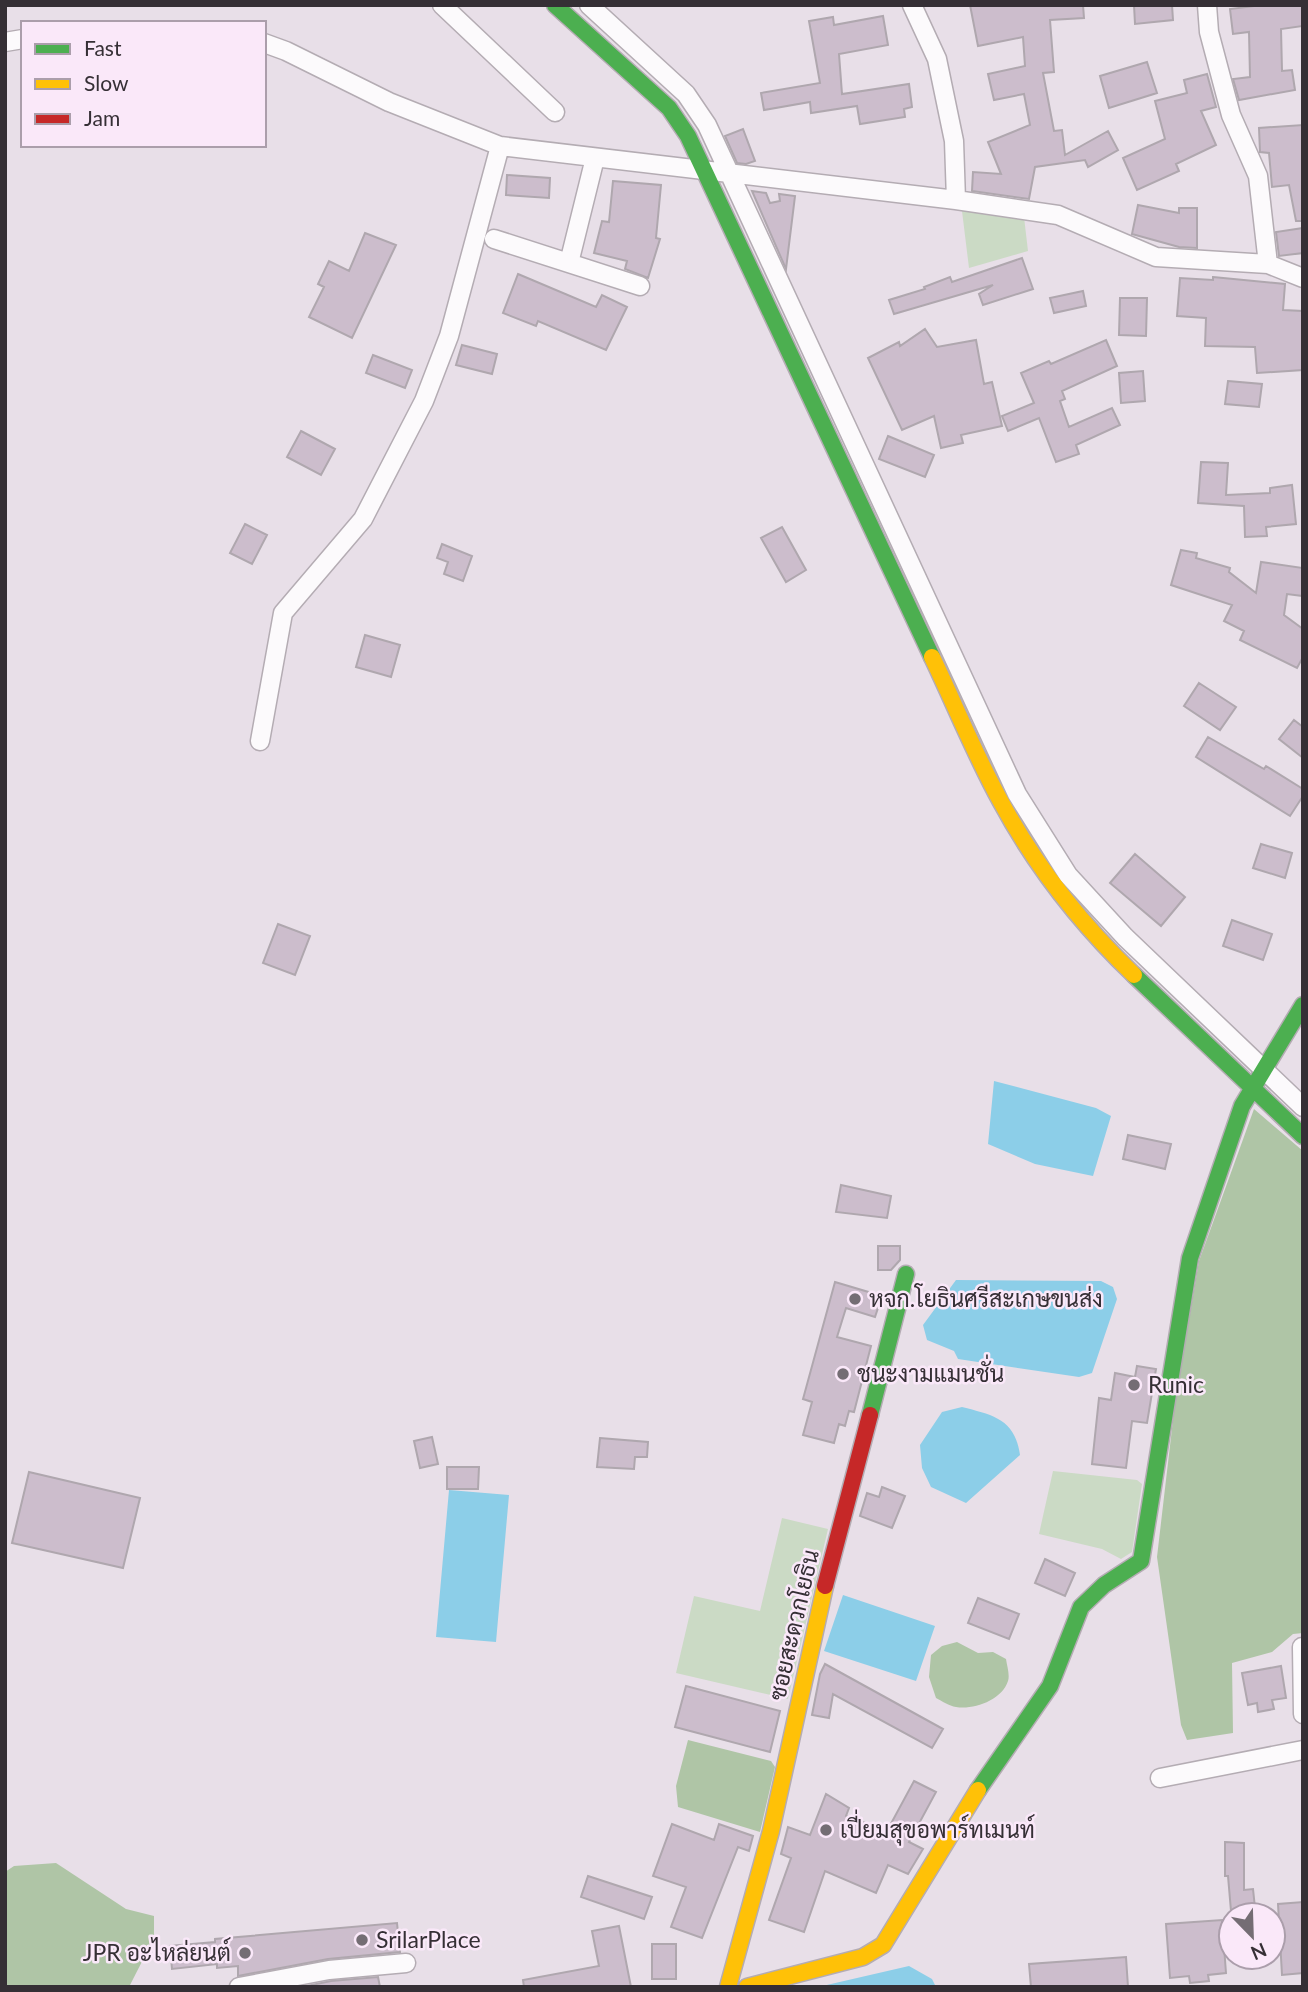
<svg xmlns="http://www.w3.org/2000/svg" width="1308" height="1992" viewBox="0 0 1308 1992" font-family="Lato,Sarabun,sans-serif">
  <rect width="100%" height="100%" fill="#e8dfe8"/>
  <path fill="#cbdac5" d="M962,211L1024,217L1028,251L969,268Z
    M1053,1471L1137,1480L1142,1484L1132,1552L1121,1559L1102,1549L1039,1534Z
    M782,1518L828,1529L788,1699L676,1673L694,1596L760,1611Z"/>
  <path fill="#afc5a6" d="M1254,1109L1303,1151V1633L1293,1634L1272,1652L1232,1663L1233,1733L1187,1740L1181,1725L1157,1557L1175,1403L1199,1261Z
    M957,1642L978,1653L993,1652L1006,1659C1007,1666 1010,1675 1008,1681C1002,1700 974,1710 956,1707C949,1706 942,1701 936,1698L929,1677L931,1655L942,1646Z
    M688,1740L771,1761L775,1767L760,1832L678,1807L676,1786Z
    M56,1863L126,1909L154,1916V1938L129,1987H5V1872L14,1866Z"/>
  <path fill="#8ccee8" d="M994,1081L1096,1108L1111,1116L1093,1176L1035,1164L988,1144Z
    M956,1280L1101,1281L1113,1287L1117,1299L1092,1373L1079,1377L958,1359L954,1351L927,1340L923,1325Z
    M962,1407C993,1415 1015,1419 1020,1455L966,1503L931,1487L922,1468L920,1445L942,1412Z
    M449,1490L509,1495L496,1642L436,1637Z
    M843,1595L935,1626L916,1681L824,1651Z
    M909,1966L932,1979L936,1987H818Z"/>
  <path fill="#ccbdcc" stroke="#afa7ae" stroke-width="2" d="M970,5H1083L1084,18L1050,20L1054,72L1043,73L1054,131L1062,130L1065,155L1108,131L1118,150L1088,167L1085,160L1035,167L1029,199L972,191L973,172L1001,174L988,142L1030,125L1024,94L994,100L988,74L1025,66L1023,37L978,46Z
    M1134,5H1172L1173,20L1135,24Z
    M1262,5H1303V26L1281,29L1282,71L1292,70L1295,90L1239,100L1233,79L1250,77L1249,32L1233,34L1230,9Z
    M883,16L888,45L839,54L842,94L909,84L912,107L904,109L905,117L860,124L857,106L811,113L810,102L764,110L761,93L820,83L809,21L833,17L834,25Z
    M1147,62L1157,93L1109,108L1100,76Z
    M1207,74L1216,107L1201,111L1216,145L1176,164L1179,171L1137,190L1123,158L1165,139L1155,101L1187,93L1184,80Z
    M1303,125V221H1296L1289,185L1272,187L1269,153L1260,152L1259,128Z
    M743,129L755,161L746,164L737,163L725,136Z
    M507,175L550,178L549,198L506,195Z
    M613,181L661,185L656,238L660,239L648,278L625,269L627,261L594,253L602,221L609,222Z
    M752,191L766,193L770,203L780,201L779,194L795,196L786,269Z
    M1138,205L1179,213V208H1197V248L1179,247L1132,234Z
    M1303,228V253L1279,256L1276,232Z
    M365,233L396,245L352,338L309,317L324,287L318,284L329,261L349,271Z
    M1022,258L1033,289L983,305L979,294L993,285L894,314L889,300L925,289L924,287L950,277L952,282Z
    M518,274L596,307L602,295L627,307L606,350L538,321L536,326L503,313Z
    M1213,277L1285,284L1283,310L1303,311V370L1257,373L1255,347L1205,346L1206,318L1177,316L1180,278L1213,280Z
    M1083,291L1086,306L1054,313L1050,298Z
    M1120,298H1147L1146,336L1119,335Z
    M925,329L937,347L976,340L984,384L992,382L1002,426L961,435L963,443L941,448L934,416L902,430L868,358L899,342L900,346Z
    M1106,340L1117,366L1062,391L1065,399L1060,401L1069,427L1112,408L1120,425L1076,445L1079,454L1056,462L1039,418L1008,431L1002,416L1034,403L1021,373L1049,361L1051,364Z
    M462,345L497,354L492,374L456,365Z
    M373,355L412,370L405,388L366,373Z
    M1143,371L1145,401L1121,403L1119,373Z
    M1228,381L1262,384L1259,407L1225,404Z
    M301,431L335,449L321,475L287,457Z
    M888,436L934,455L925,477L879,459Z
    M1201,462L1228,463L1226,495L1270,493V488L1292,485L1296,524L1266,527L1267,536L1245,537L1244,506L1198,503Z
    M245,524L267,535L252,564L230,553Z
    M782,527L806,570L786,582L761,538Z
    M442,544L472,556L463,581L444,574L448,562L437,558Z
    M1181,550L1197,553L1196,558L1230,568L1229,572L1256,593L1261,562L1303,568V596L1287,594L1284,615L1303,629V657L1297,668L1240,640L1244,631L1224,621L1232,605L1171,585Z
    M365,635L400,645L391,677L356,667Z
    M1199,683L1236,707L1220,730L1184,706Z
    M1294,720L1303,727V758L1279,739Z
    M1208,737L1264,769L1266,766L1303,789V796L1290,816L1196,757Z
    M1261,844L1292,853L1285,878L1253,868Z
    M1135,854L1185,897L1161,926L1110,883Z
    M1232,920L1272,934L1263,960L1223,946Z
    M278,924L310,936L295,975L263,963Z
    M1128,1135L1171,1144L1165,1169L1123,1159Z
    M841,1185L891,1196L887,1218L836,1212Z
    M878,1246H900V1260L891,1270H878Z
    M835,1282L882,1296L875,1317L846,1308L837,1337L871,1346L854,1412L849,1411L845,1426L839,1424L834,1443L803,1435L812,1402L803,1399Z
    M1137,1366L1156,1369L1147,1423L1132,1421L1126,1468L1092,1464L1099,1398L1111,1400L1115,1373L1135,1377Z
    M432,1437L438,1464L420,1468L414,1441Z
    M600,1438L648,1442L647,1457H635L634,1469L597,1467Z
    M447,1467H479L478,1489H447Z
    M29,1472L140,1498L123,1568L12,1543Z
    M882,1487L905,1496L892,1528L860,1516L867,1493L879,1497Z
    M1045,1559L1075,1573L1065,1596L1035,1583Z
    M978,1598L1019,1614L1009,1639L968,1623Z
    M825,1664L943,1729L932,1748L833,1694L829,1718L812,1715L820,1674Z
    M1281,1666L1286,1698L1272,1700L1274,1709L1258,1712L1257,1703L1248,1705L1242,1673Z
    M686,1686L780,1711L770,1752L675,1727Z
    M914,1781L936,1792L909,1842L923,1849L908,1874L888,1865L876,1893L825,1871L804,1932L769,1920L791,1858L781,1854L788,1827L810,1835L826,1794L849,1808L846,1816L887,1831Z
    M672,1824L714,1840L719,1824L753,1836L749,1851L738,1847L702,1938L671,1927L686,1887L653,1876Z
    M1225,1842L1244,1843V1890L1253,1889L1255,1908L1231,1911L1228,1876H1225Z
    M588,1876L652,1897L644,1919L581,1897Z
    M1303,1902V1973L1282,1975L1278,1904Z
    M1222,1920L1226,1973L1208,1975L1209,1981L1190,1983L1189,1976L1170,1978L1166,1924Z
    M397,1923L400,1952L328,1959L238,1976V1966L217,1968V1964L172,1969L170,1946L215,1942V1939Z
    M619,1926L631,1987H524L523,1980L599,1966L592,1931Z
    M652,1944H676V1979H652Z
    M1126,1957L1128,1987H1031L1029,1964Z
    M378,1977L380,1987H302L331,1981Z"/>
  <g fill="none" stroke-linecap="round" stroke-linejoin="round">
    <g stroke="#b4acb3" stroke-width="21">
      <path id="street" d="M442,5L555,112
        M589,5L686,94L707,125L1017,794L1068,875L1125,937L1303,1107
        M912,5L937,59L954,141L956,200
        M1207,5L1209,32L1231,115L1258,176L1268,264
        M5,42L23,39
        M264,43L286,51L389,102L500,146L956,200L1058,215L1156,257L1268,264L1303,278
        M494,239L640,286
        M569,263L595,158
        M260,741L283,613L363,519L424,401L449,336L500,146
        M1302,1647L1303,1714
        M1160,1778L1303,1750
        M239,1987L329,1970L406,1963"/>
    </g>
    <g stroke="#b4acb3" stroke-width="19">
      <path id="fast" d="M555,5L669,108L688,136L932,657
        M1134,975L1303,1136
        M870,1415L906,1274
        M978,1790L1050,1686L1081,1607L1104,1585L1141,1561L1190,1258L1242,1106L1303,1005"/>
    </g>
    <g stroke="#b4acb3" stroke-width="19">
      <path id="slow" d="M932,657C955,705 975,755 1001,802C1035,865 1082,925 1134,975
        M728,1987L771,1831L825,1586
        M747,1987L863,1957L883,1945L978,1790"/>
    </g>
    <g stroke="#b4acb3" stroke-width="19">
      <path id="jam" d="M825,1586L870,1415"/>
    </g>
    <use href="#street" stroke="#fcfafc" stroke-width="18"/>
    <use href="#fast" stroke="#4caf50" stroke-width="16"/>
    <use href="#slow" stroke="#ffc107" stroke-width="16"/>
    <use href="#jam" stroke="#c62828" stroke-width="16"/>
  </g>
  <g fill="#746d74" stroke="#fae8f9" stroke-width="2.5">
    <circle cx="855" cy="1299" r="7"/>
    <circle cx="843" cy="1374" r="7"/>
    <circle cx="1134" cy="1385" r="7"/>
    <circle cx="826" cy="1830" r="7"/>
    <circle cx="362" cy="1940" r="7"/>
    <circle cx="245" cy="1953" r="7"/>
  </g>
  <g text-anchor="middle" stroke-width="5" stroke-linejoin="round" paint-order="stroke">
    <g font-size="23" fill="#352f35" stroke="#fae8f9" text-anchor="start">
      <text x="869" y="1307">หจก.โยธินศรีสะเกษขนส่ง</text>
      <text x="857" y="1382">ชนะงามแมนชั่น</text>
      <text x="1148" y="1393">Runic</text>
      <text x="840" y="1838">เปี่ยมสุขอพาร์ทเมนท์</text>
      <text x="376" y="1948">SrilarPlace</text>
      <text x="231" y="1961" text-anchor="end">JPR อะไหล่ยนต์</text>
    </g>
    <g font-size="23" fill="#352f35" stroke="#fae8f9">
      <text transform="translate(794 1625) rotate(-77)" y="8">ซอยสะดวกโยธิน</text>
    </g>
  </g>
  <rect width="1308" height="1992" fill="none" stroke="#352f35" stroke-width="14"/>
  <rect x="21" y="21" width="245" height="126" fill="#fae8f9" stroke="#ab9eab" stroke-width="2"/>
  <rect x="35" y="44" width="35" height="10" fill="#4caf50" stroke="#ab9eab" stroke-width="2"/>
  <text x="84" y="56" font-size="21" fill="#352f35">Fast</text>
  <rect x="35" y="79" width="35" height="10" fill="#ffc107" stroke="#ab9eab" stroke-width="2"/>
  <text x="84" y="91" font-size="21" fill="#352f35">Slow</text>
  <rect x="35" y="114" width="35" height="10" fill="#c62828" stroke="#ab9eab" stroke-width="2"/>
  <text x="84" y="126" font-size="21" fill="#352f35">Jam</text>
  <g transform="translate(1252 1936) rotate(157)"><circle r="33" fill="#fae8f9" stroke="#ab9eab" stroke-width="2"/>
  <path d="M0-5L12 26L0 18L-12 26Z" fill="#746d74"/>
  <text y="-10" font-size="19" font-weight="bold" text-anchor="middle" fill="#352f35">N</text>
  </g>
</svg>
